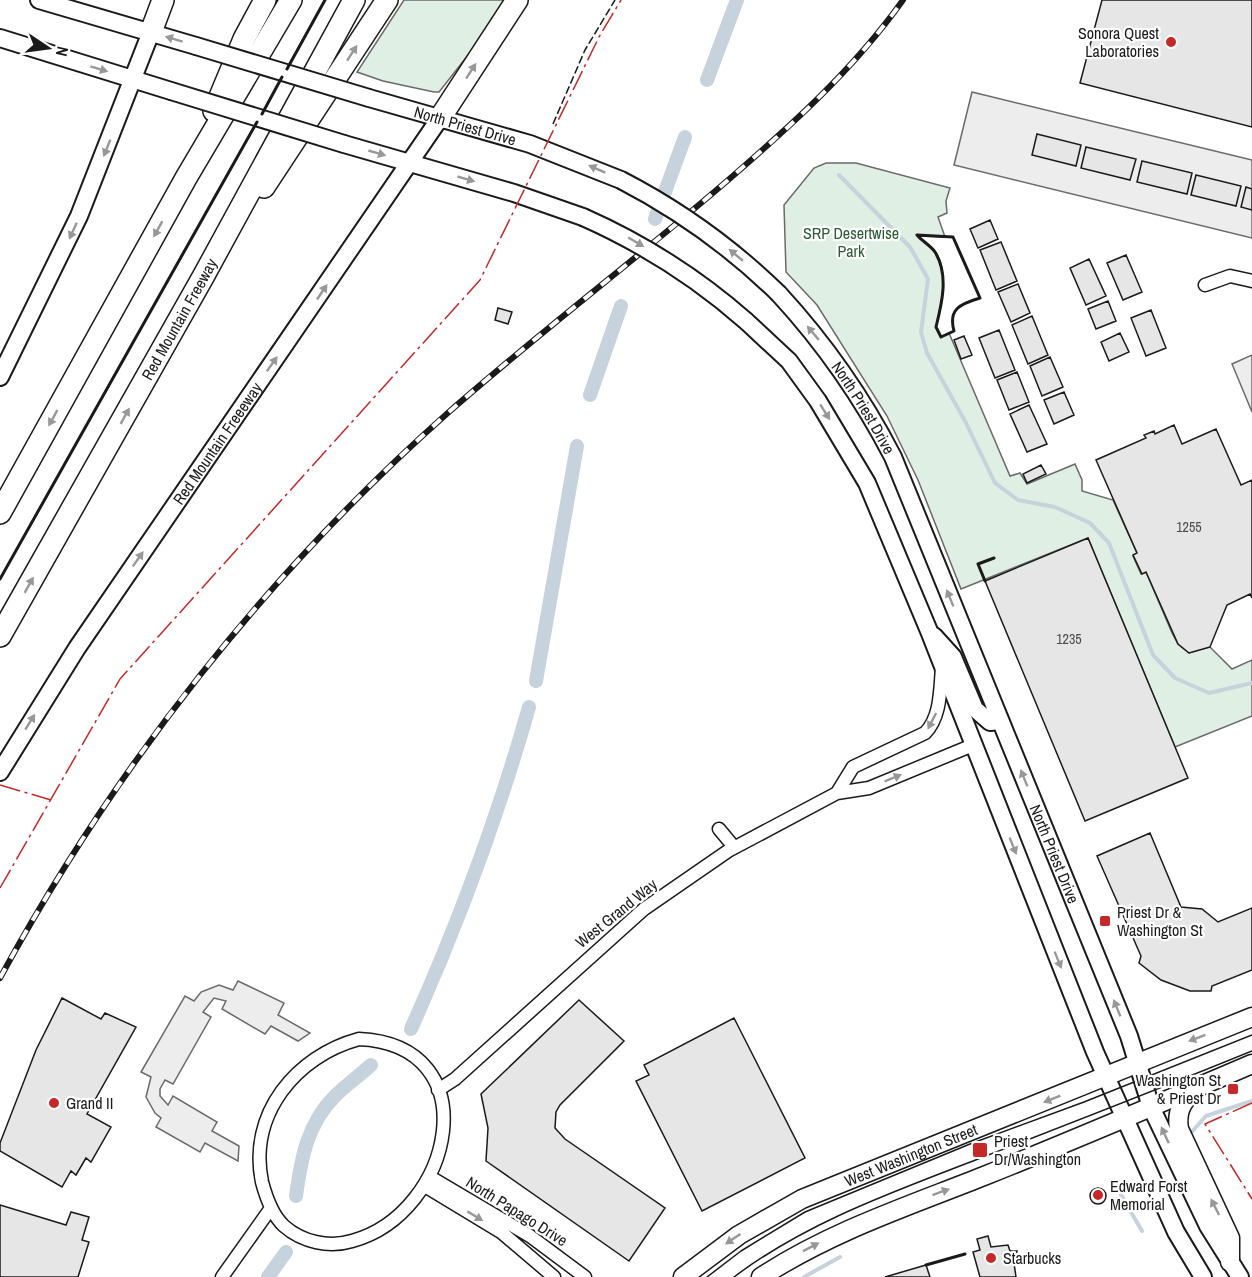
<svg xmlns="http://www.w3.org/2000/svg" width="1252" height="1277" viewBox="0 0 1252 1277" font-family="'Archivo Narrow',sans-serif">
  <rect width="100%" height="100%" fill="#fff"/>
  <path fill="#e0efe3" stroke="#6a6a6a" stroke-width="1.5" d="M404,0H506L476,45L439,92H434L383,81L357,72Z
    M826,163H856L950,188L946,201L947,213L938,217L945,237L918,236C922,241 928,244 932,248C951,266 941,306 936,327L941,337L949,333L1010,476L1020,473L1027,484L1075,464L1082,480V491L1113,500L1137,553L1133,556L1141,574L1146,572L1172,633L1178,644L1189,653L1210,647L1232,669L1252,660V716L1175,747L1088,538L961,589L918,480L887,416L817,305L786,272L784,205L814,168Z"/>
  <path fill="#ededed" stroke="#6a6a6a" stroke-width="1.5" d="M972,92L1252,160V238L954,165Z
    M1252,355V412L1232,364Z
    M238,981L284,1003L278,1015L310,1033L298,1041L271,1026L265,1034L222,1009L226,1001L214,998L203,1012L211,1017L173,1084L165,1080L160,1089V1096L168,1105L173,1096L217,1122L212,1131L239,1146L238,1161L205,1143L200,1152L156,1127L161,1118L155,1113L146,1097L151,1077L141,1072L185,996L194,1001L201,992L219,985L233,990Z"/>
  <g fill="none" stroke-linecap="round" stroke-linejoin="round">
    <path stroke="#c6d2dc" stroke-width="4" d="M839,175L910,247L928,279L921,332L927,353L965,421L995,483L1018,500L1055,507L1090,523L1109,543L1153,655L1175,678L1209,693L1252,683
      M1189,1135L1206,1116L1252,1101
      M1120,1193L1142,1231
      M804,1277L840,1257"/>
    <path stroke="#c6d2dc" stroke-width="14" d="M707,80L737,0
      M655,219L685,137
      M590,395L621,306
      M536,681L577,446
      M411,1029C459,922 497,820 529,707
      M296,1196C301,1159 307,1124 335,1096C346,1085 359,1076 371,1065
      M268,1277L286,1252"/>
  </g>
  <path fill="#e6e6e6" stroke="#1a1a1a" stroke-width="1.5" d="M1102,0H1252V127L1080,83Z
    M1037,134L1081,145L1076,166L1032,155Z
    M1086,147L1136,159L1130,180L1081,168Z
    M1142,161L1192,173L1187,194L1137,182Z
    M1196,175L1241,186L1236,206L1191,195Z
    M1246,187L1252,189V210L1241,207Z
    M990,220L998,239L978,248L970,229Z
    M1001,242L1017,281L996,290L980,250Z
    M1126,255L1142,292L1123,300L1107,263Z
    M1089,259L1106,296L1086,305L1070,268Z
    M1018,284L1030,313L1011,322L998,292Z
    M1108,301L1116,321L1096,329L1088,309Z
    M498,308L512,312L508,324L495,320Z
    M1151,310L1166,348L1146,356L1131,318Z
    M1032,316L1048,355L1028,364L1012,325Z
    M999,330L1015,370L995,378L979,338Z
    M1120,333L1129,352L1109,361L1101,342Z
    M964,336L972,355L961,359L954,340Z
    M1050,357L1063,387L1042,396L1030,366Z
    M1017,372L1029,402L1009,410L997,380Z
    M1064,392L1074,415L1054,424L1044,400Z
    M1029,405L1047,444L1027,452L1010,414Z
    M1174,425L1182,444L1216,429L1241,485L1252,480V598L1250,594L1227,605L1210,647L1189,653L1178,644L1146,572L1142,574L1133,555L1137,553L1096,460L1146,438L1144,435L1154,431L1155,434Z
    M1041,465L1046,474L1027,483L1023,474Z
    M1088,538L1188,778L1085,821L985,581Z
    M1150,833L1181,907L1202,909L1218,922L1252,908V970L1212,986L1211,991H1190L1161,980L1139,963L1141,956L1097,856Z
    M62,998L101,1019L105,1013L136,1027L87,1114L111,1127L91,1162L86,1158L76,1175L71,1171L62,1187L0,1151V1143L36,1050Z
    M579,1000L624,1041L560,1105L556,1112L555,1128L565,1139L665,1208L629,1261L486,1161L488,1128L481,1094Z
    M734,1018L805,1158L702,1211L636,1081L649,1075L644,1065Z
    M1090 1196a8 8 0 1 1 16 0a8 8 0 1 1-16 0Z
    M0,1205L66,1225L71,1212L89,1217L82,1240L89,1242L78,1277H0Z
    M988,1236L991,1247L1008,1245L1010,1251H1017L1014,1263L1016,1277H980L973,1252L980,1250L977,1239Z
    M926,1265L930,1277H885Z"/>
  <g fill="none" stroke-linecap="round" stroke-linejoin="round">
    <g stroke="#1a1a1a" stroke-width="15">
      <path id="street" d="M1205,285L1230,276L1252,281
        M837,793L853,767L925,733C941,717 940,690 942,668
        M719,829L734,847
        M359,1039C490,1045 454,1213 352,1241C329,1248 302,1242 284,1226C272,1215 266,1197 262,1182C248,1114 296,1056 359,1039Z
        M438,1090L455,1079L644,909L728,851L837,793L869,788L973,745
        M430,1177L530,1236L585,1277
        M425,1186L501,1232L554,1277
        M222,1277L271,1208"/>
    </g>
    <g stroke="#1a1a1a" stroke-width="20">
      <g id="secondary">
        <path d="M39,0L196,46"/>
        <path d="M0,38L171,91"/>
        <path id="s1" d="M369,98L530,144L621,180"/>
        <path d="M344,144L514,193L583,217"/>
        <path id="s2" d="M779,294C825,344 862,397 893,457L1129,1036L1151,1107L1162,1130L1208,1226L1240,1277"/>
        <path d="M746,321L789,361L818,401L867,483L929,631L1095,1052L1176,1232L1203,1277"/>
        <path d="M0,377L79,216L151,32"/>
        <path d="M934,636L953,657L975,709L990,722L1000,721"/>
        <path id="s3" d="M0,772L77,648L440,118"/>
      </g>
    </g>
    <g stroke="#1a1a1a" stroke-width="21">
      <g id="primary">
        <path d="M1194,1089C1182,1103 1176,1111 1179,1129L1230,1238V1262"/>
        <path id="s4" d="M683,1277L739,1235L802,1199L1252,1017"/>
        <path d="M761,1277C832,1231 906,1207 984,1176C1074,1140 1163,1102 1252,1064"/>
      </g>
    </g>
    <g stroke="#1a1a1a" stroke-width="24">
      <g id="highway">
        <path d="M151,32L163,0"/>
        <path d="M214,111L244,39L265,0"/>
        <path d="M440,118L517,0"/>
        <path d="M264,187L387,0"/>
        <path d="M0,513L186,178L291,0"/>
        <path id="s5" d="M0,636L203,277L354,0"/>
      </g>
    </g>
    <use href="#street" stroke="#fff" stroke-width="12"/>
    <use href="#secondary" stroke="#fff" stroke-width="16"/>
    <use href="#primary" stroke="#fff" stroke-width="18"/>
    <use href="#highway" stroke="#fff" stroke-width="21"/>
    <path stroke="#1a1a1a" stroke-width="1.5" d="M707,1277L741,1251L805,1212L970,1144L1084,1102L1252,1035
      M734,1277C807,1222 893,1192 978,1159C1069,1124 1161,1088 1252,1051"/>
    <g stroke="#1a1a1a" stroke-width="6">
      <path id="rail" d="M0,978C116,765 268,572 450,411C538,334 631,263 720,187C786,130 852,72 903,0"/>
    </g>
    <use href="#rail" stroke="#fff" stroke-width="4" stroke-dasharray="11" stroke-linecap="butt"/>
    <g stroke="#1a1a1a" stroke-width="20" stroke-linecap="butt">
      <path id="secondary-bridge" d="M196,46L369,98
        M171,91L344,144
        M621,180C679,210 732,248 779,294
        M583,217C644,244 696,277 746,321"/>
    </g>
    <use href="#secondary-bridge" stroke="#fff" stroke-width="16"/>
    <path stroke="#1a1a1a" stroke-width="1.5" stroke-dasharray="8 3" stroke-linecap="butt" d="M553,124L585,50L615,0"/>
    <path stroke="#1a1a1a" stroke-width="3" d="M287,69L325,0
      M262,114L282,77
      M917,235L953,237L980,298C960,304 948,309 954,331L941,337L936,327C942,303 949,275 935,252C931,246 922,241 917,235Z
      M0,579L257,122
      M985,581L978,564L994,558
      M926,1265L965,1254"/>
    <path stroke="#c62828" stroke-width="1.5" stroke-dasharray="21 4.5 3 4.5" stroke-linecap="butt" d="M0,785L51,800
      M0,888L120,679L480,280L599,37L621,0
      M1252,1103L1205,1124L1252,1199"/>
  </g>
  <defs><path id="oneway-solid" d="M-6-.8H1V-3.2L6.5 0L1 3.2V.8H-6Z" transform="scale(1.5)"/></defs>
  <g fill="#989898">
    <use href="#oneway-solid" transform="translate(174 39) rotate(-163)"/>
    <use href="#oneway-solid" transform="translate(352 53) rotate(-57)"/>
    <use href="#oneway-solid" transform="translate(99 69) rotate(17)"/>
    <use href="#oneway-solid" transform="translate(471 71) rotate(-57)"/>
    <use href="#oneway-solid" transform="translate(107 148) rotate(112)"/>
    <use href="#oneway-solid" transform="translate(377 153) rotate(16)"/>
    <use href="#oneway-solid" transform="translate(597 169) rotate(-156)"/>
    <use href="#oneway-solid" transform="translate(466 179) rotate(16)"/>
    <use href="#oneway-solid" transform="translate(158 229) rotate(119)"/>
    <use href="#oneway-solid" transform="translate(73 231) rotate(115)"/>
    <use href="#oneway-solid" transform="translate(636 242) rotate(30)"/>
    <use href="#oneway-solid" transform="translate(736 255) rotate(-140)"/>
    <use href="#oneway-solid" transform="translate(322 292) rotate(-56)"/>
    <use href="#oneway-solid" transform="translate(813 333) rotate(-130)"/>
    <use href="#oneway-solid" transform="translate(272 364) rotate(-55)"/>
    <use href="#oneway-solid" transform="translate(825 412) rotate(58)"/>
    <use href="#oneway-solid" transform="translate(125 416) rotate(-61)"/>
    <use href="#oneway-solid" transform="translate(53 418) rotate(119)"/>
    <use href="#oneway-solid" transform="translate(138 559) rotate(-55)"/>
    <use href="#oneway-solid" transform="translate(29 585) rotate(-61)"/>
    <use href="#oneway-solid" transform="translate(950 598) rotate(-112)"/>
    <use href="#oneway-solid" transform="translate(932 721) rotate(117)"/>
    <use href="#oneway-solid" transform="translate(30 722) rotate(-58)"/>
    <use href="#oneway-solid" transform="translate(893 778) rotate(-22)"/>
    <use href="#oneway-solid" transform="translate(1024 778) rotate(-112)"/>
    <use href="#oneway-solid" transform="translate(1013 846) rotate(68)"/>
    <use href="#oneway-solid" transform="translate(1058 960) rotate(68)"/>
    <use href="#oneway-solid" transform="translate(1117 1008) rotate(-112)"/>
    <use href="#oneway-solid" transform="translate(1197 1038) rotate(159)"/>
    <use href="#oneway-solid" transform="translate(1052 1099) rotate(158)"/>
    <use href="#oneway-solid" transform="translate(1165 1135) rotate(-115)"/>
    <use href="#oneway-solid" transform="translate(941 1192) rotate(-20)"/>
    <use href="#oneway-solid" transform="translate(1215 1207) rotate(-117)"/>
    <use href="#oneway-solid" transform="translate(475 1216) rotate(31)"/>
    <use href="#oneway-solid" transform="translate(733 1239) rotate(146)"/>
    <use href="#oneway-solid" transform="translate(811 1247) rotate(-27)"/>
  </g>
  <g fill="#c62828" stroke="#fff" stroke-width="2">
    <circle cx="1171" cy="42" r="6"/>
    <rect x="1099" y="915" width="12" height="12" rx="3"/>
    <rect x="1227" y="1083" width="12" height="12" rx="3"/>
    <circle cx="54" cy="1103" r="6"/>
    <rect x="972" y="1142" width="16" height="16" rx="3"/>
    <circle cx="1098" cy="1195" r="6"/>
    <circle cx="991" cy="1258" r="6"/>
  </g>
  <g text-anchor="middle" stroke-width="4.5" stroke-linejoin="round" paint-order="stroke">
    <g font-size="14" fill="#4d4d4d">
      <text x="1189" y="532">1255</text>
      <text x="1069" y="644">1235</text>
    </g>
    <g font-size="16" fill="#1a1a1a" stroke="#fff" text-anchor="start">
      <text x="1159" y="39" text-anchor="end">Sonora Quest<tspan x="1159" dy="18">Laboratories</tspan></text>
      <text x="1117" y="918">Priest Dr &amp;<tspan x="1117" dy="18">Washington St</tspan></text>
      <text x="1221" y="1086" text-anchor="end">Washington St<tspan x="1221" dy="18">&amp; Priest Dr</tspan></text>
      <text x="66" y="1109">Grand II</text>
      <text x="994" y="1147">Priest<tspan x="994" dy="18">Dr/Washington</tspan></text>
      <text x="1110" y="1192">Edward Forst<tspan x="1110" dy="18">Memorial</tspan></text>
      <text x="1003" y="1264">Starbucks</text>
    </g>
    <g font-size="16" fill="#1a1a1a" stroke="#fff">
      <text dy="6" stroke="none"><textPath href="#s1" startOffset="100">North Priest Drive</textPath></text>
      <text dy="6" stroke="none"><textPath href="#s5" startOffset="364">Red Mountain Freeway</textPath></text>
      <text dy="6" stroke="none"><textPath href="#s2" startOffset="142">North Priest Drive</textPath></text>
      <text dy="6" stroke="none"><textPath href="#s3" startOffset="394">Red Mountain Freeeway</textPath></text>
      <text dy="6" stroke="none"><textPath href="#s2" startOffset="628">North Priest Drive</textPath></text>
      <text transform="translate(616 913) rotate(-39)" y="6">West Grand Way</text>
      <text dy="6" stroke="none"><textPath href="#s4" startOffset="260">West Washington Street</textPath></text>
      <text transform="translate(517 1211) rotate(32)" y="6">North Papago Drive</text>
    </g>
    <g font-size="16" fill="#2b5a34" stroke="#fff">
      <text x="851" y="239">SRP Desertwise<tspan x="851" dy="18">Park</tspan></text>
    </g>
  </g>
  <g transform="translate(48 48) rotate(103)" stroke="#ffffff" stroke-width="4.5" paint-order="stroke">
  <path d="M0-4.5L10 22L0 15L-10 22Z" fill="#1a1a1a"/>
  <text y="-9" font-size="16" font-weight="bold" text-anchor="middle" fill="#1a1a1a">N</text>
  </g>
</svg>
